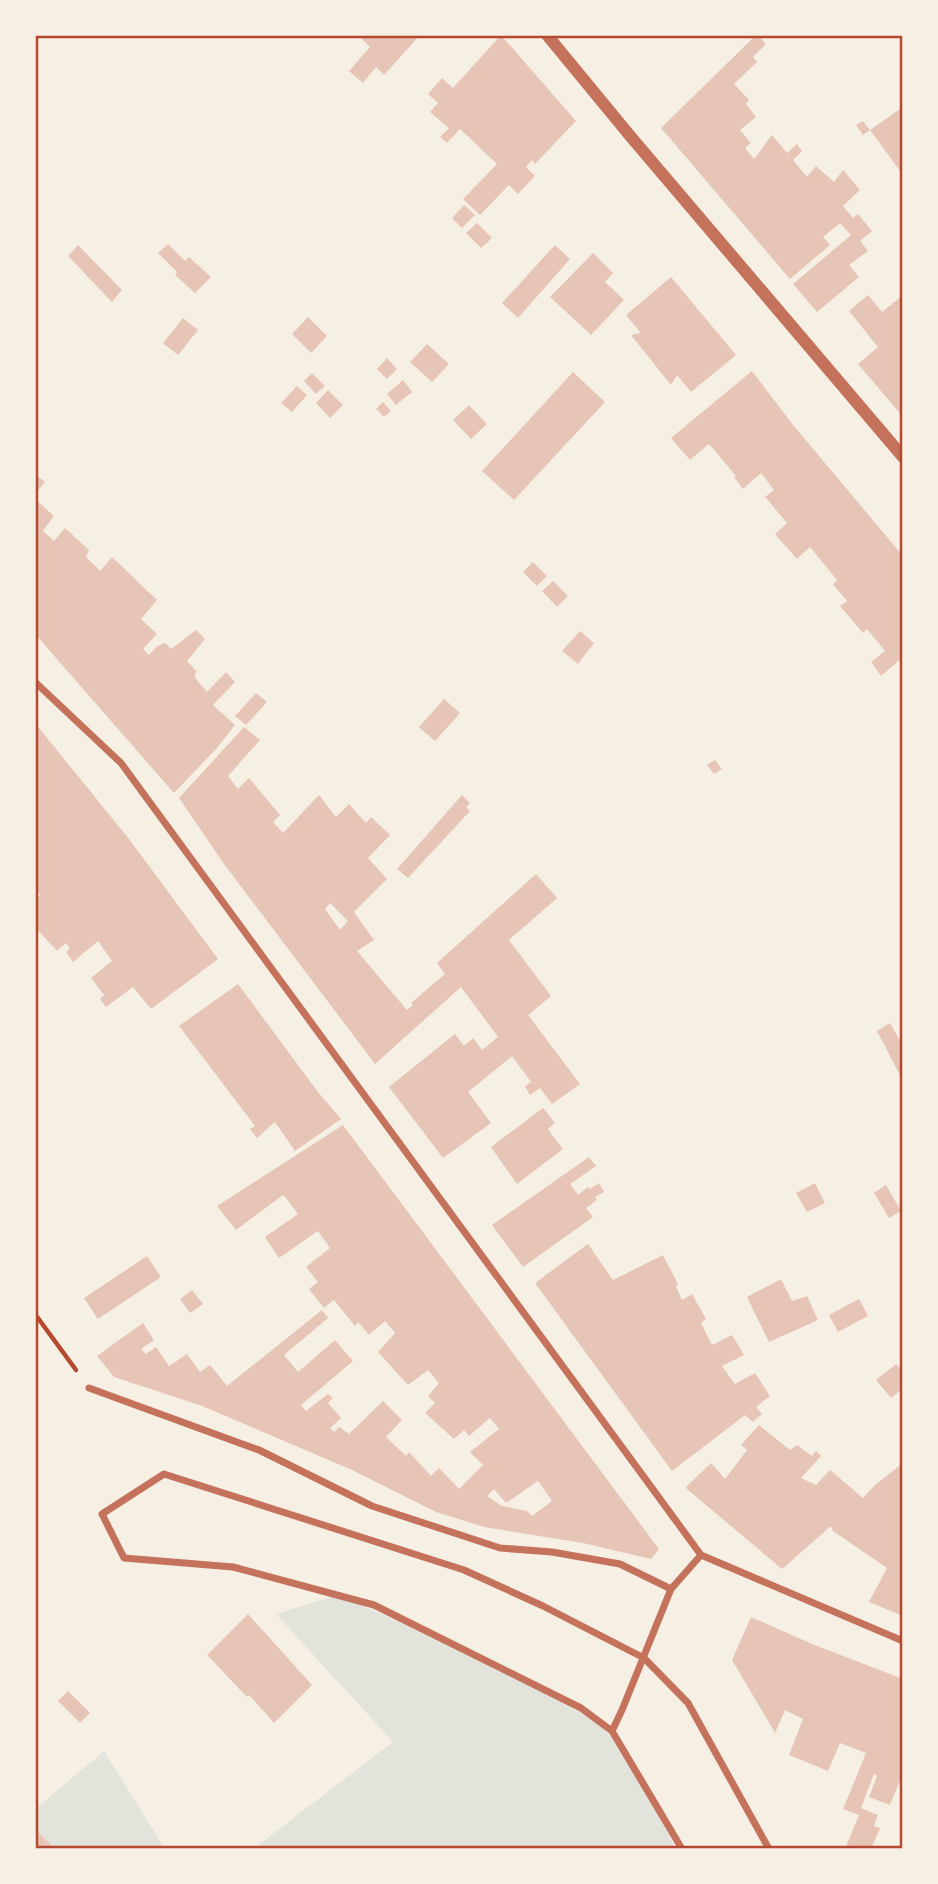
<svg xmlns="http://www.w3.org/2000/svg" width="938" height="1884" viewBox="0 0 938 1884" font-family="'PT Sans Narrow',sans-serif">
  <rect width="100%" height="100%" fill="#f6efe4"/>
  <path fill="#e2e4dc" d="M338,1595L462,1649L598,1722L625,1753L676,1849H253L393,1742L276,1614Z
    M104,1751L165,1849H55L35,1829V1809Z"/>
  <path fill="#e6c5b7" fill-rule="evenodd" d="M358,35H420L384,75L376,67L363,83L349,71L370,47Z
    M501,35L576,121L535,164L532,160L526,167L535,176L518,194L509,185L480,215L463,199L497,164L460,129L447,143L440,137L449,128L430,112L438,103L428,94L442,78L453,88Z
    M756,35H758L766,44L753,57L757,62L734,84L749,100L746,104L756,117L740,130L751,143L745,148L754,159L772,135L787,153L797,144L802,151L793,160L807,177L816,166L834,182L843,170L860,190L843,206L853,218L858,214L872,231L860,241L868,251L849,265L859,277L817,312L793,284L851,235L840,223L823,237L830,245L790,279L661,128Z
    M903,107V175L870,130Z
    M863,121L870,130L863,135L856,125Z
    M464,205L475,215L462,228L452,218Z
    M477,223L492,238L481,248L466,233Z
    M168,244L185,261L189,257L211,277L195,293L175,275L177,272L158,253Z
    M78,245L122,290L112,302L68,256Z
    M555,245L570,259L518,318L502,303Z
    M593,253L613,273L605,282L624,300L591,335L550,297Z
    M671,277L736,355L691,392L677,375L671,385L631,335L641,333L626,315Z
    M868,295L882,312L902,296L903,297V417L858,364L878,347L849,311Z
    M308,317L327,336L311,353L292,334Z
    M183,318L198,330L178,355L163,343Z
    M427,344L449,364L432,382L410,362Z
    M387,358L397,369L387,379L377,369Z
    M752,371L793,425L903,556V657L881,676L871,662L885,651L867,629L863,633L840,606L847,601L833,584L837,580L810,547L797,559L775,534L787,523L765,497L774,490L761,473L743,489L734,477L736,476L709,444L690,460L671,438Z
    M573,372L605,402L514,500L482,471Z
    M312,373L325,386L316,394L304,381Z
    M403,380L412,392L396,405L387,394Z
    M297,386L307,395L292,412L281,403Z
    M328,390L343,405L330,418L316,403Z
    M383,402L391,411L384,417L376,409Z
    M469,405L487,424L471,439L453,420Z
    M35,474L45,482L35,494Z
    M35,499L54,516L43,531L54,541L65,528L89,550L86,557L100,571L112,557L157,600L141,619L157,634L143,649L149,655L157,646L165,643L171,649L196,630L205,639L187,661L197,672L194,675L197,680L207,692L226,672L235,682L213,705L235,725L216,749L174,793L35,634Z
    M533,562L547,576L537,586L523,572Z
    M553,581L568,596L557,607L542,591Z
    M580,631L594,643L578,664L562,651Z
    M256,693L267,702L246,725L235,716Z
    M444,699L460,713L435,741L419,727Z
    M35,723L129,839L218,959L151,1009L133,987L106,1007L100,999L104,995L91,978L112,961L98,941L73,962L66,952L70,949L66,943L57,951L35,927V900L40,895L35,888Z
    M244,727L260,740L228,776L238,789L249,778L280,815L273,822L283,833L319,795L336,817L349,804L366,823L371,817L390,835L368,858L387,879L354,912L374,940L357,951L407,1010L413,1005L411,1003L445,974L437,963L536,874L557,898L509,940L551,996L528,1015L580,1084L552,1104L540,1088L530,1095L525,1086L531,1082L512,1056L468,1092L491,1123L443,1158L389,1087L455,1034L464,1046L473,1038L482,1050L498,1037L461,987L375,1064L224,864L179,798ZM330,903L348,921L340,930L325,909Z
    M715,760L722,769L714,774L707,765Z
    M462,795L470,803L466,807L470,811L408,878L397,869Z
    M238,984L318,1092L341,1119L295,1151L275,1122L257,1138L250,1129L255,1126L179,1026Z
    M890,1023L903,1046V1081L877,1031Z
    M543,1108L555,1123L548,1129L563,1149L517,1184L491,1147Z
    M343,1125L659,1549L651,1559L583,1543L484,1527L436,1512L352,1470L202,1406L114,1377L97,1356L143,1323L154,1340L141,1349L146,1354L156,1347L169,1366L187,1354L200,1372L210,1365L227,1386L322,1310L328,1318L284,1355L298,1372L335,1340L353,1361L301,1405L306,1411L328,1394L333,1398L328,1403L341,1418L330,1428L334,1432L339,1427L349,1434L383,1401L402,1420L386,1437L406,1456L409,1452L431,1476L439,1468L459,1489L483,1465L470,1452L499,1429L490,1418L469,1436L464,1430L454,1439L425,1413L435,1403L428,1396L439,1383L428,1370L408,1385L378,1352L395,1333L385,1321L369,1335L358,1322L355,1326L334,1300L324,1308L309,1289L318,1282L306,1267L330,1248L318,1231L279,1258L265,1237L298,1214L286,1198L283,1195L236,1230L217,1206ZM538,1481L552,1501L532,1516L527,1511L502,1506L487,1496L494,1489L506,1503Z
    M589,1157L596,1166L570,1184L578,1195L588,1187L590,1189L599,1183L604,1192L595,1197L597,1200L586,1208L593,1217L523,1267L492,1225Z
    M815,1183L825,1203L807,1212L796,1193Z
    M886,1185L901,1211L889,1218L874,1193Z
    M588,1244L613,1280L663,1255L678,1284L676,1287L682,1300L692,1294L706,1319L701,1323L712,1345L732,1335L744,1355L722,1366L735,1384L755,1373L770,1396L756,1407L762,1414L753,1422L745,1415L672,1471L535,1283Z
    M147,1256L161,1277L98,1319L84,1298Z
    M781,1279L792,1301L807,1296L818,1320L769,1342L747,1297Z
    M192,1290L203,1304L190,1313L180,1299Z
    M859,1299L868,1316L838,1332L829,1315Z
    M896,1364L903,1372V1388L891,1398L876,1380Z
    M759,1425L790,1450L797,1445L812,1456L816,1451L821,1456L801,1478L816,1485L830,1470L863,1498L875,1485L903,1463V1616L869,1602L887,1568L833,1531L831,1526L782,1569L687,1489L686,1487L711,1463L725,1479L747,1450L741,1445Z
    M248,1614L312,1685L274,1723L249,1695L247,1697L207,1655Z
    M751,1617L812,1644L903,1679V1773L890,1805L869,1797L877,1776L874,1774L861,1808L878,1815L874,1826L880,1828L871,1849H845L859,1815L843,1809L866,1753L840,1743L828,1771L789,1755L803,1719L785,1710L775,1733L732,1660Z
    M68,1691L90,1713L80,1723L58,1701Z
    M35,1829L55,1849H35Z"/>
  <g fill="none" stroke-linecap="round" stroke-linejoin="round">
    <path stroke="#b5482f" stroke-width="4.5" d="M35,1314L76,1370"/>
    <path stroke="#c5725c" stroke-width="7" d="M35,682L121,763L701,1555
      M89,1388L259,1450L372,1506L500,1548L552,1552L620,1564L671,1589
      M701,1555L903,1641
      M612,1731L622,1710L671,1589L701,1555
      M682,1849L612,1731L581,1708L374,1605L233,1567L124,1558L102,1514L164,1474L464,1570L543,1606L644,1658L688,1703L769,1849"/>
    <path stroke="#c5725c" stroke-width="12" d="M547,35L631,137L903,457"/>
  </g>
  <rect width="938" height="1884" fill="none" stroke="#f6efe4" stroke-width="74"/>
  <rect x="37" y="37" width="864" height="1810" fill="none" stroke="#b5482f" stroke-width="2.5"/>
</svg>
